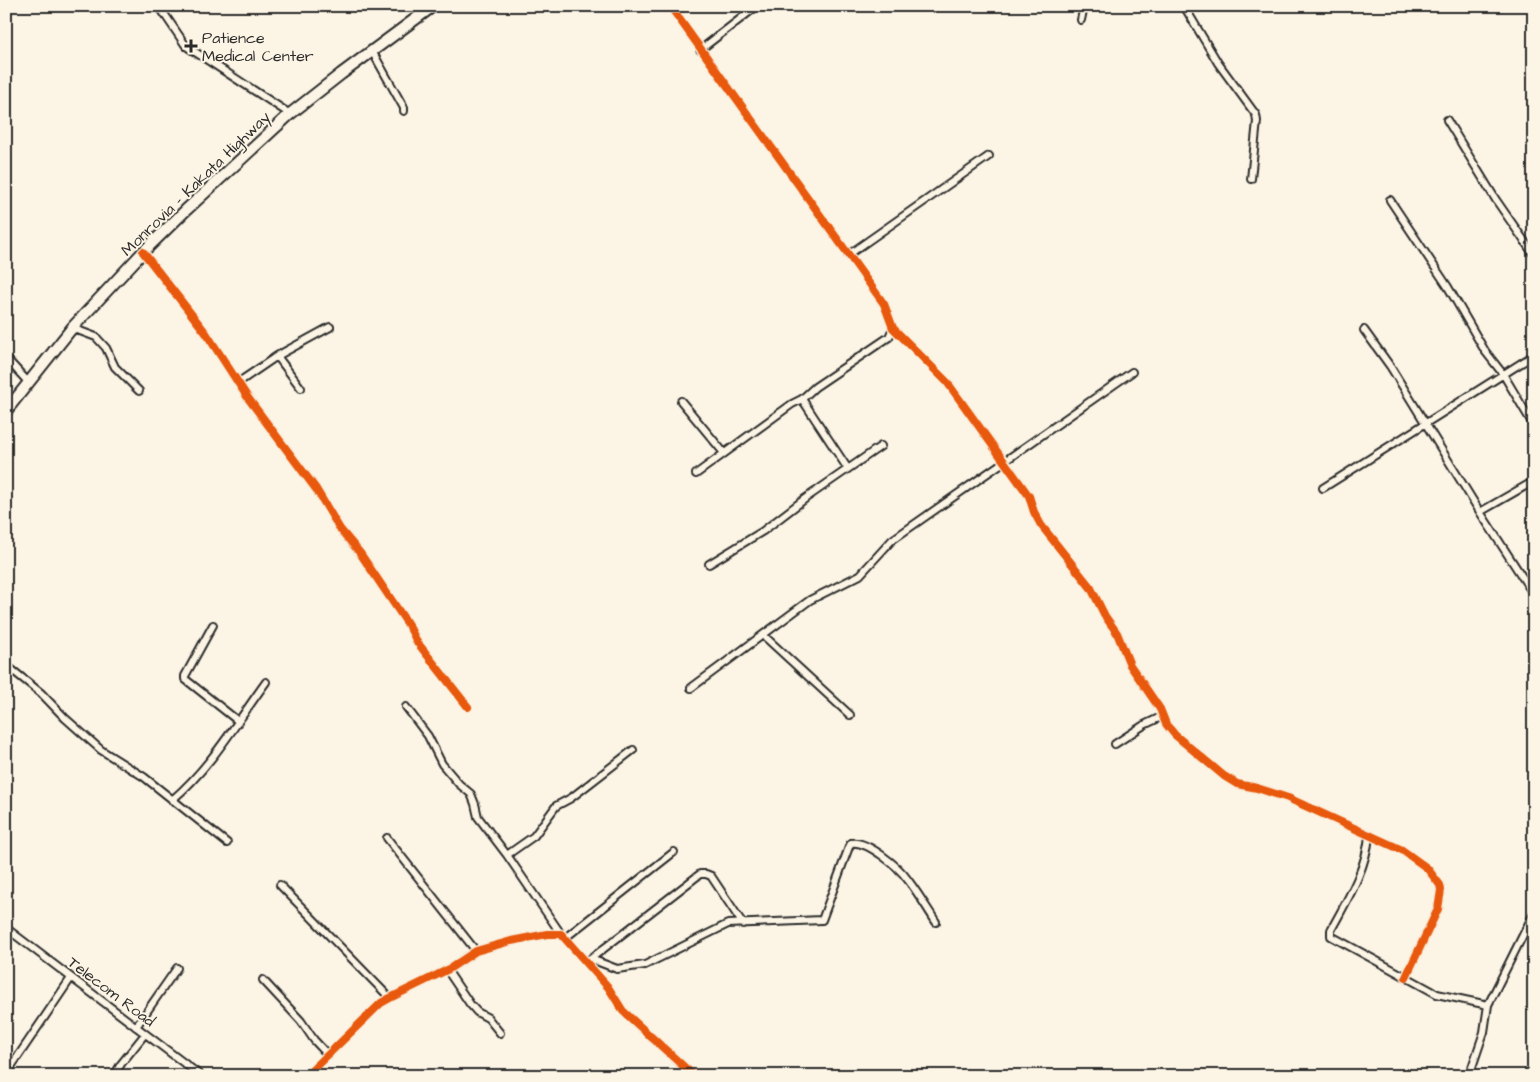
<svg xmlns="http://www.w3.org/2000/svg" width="1540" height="1082" viewBox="0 0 1540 1082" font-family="'Architects Daughter',sans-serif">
  <rect width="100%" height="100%" fill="#fcf5e5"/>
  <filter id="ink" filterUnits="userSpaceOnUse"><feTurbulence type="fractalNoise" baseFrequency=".02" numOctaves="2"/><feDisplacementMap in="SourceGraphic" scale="10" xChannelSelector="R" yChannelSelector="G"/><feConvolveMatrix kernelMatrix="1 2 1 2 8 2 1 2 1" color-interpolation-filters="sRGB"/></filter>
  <g filter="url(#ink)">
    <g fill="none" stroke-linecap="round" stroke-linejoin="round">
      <g stroke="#2b2b2b" stroke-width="10">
        <path id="minor" d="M159,6L186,46L290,114
          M670,6L884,304L893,328L947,382L1029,496L1034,512L1041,525L1091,588L1105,616L1117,633L1130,665L1160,709L1166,724L1175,735L1224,776L1237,784L1257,788L1288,798L1402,850L1427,868L1440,885L1441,890L1438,909L1406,977
          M1184,6L1218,63L1256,115L1257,121L1251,179
          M1081,20L1084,6
          M700,50L757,6
          M372,51L404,108V111
          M1447,120L1496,200L1534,255
          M1390,200L1448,287L1485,351L1503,374L1534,426
          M143,252L206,333L248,398L316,489L340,529L360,553L409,626L417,642L468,707
          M848,255L989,156
          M72,328L96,337L106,348L115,367L139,391
          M1364,330L1390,366L1480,512L1534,595
          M277,356L301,388
          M6,358L29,383
          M239,382L277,356L330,327
          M681,401L724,453
          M848,469L802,399L815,387L889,337L893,328
          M696,474L792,404L802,399
          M1323,488L1534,355
          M1480,512L1534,481
          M709,564L763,531L806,498L881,446
          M213,625L185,676V679L238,721
          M763,635L850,715
          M6,665L41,693L65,718L101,750L144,777L227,843
          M691,688L810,600L860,575L892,540L1132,372
          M406,707L428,736L442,764L459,784L471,794L475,804L478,817L507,855
          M1115,744L1144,725L1163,716
          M172,800C210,768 237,722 266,682
          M1369,836C1366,870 1347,900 1331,930V936L1437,994L1488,1005
          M387,838L476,951
          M280,885L390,998
          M6,928L201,1076
          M561,934L507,855L534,836L556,806L571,798L633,750
          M565,938L674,852
          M591,959L617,969L645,965L728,924L822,920L849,847L851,843C867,840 899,867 908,880C918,893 927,908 936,922
          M589,960L700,874H706L711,876L743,924
          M447,970L470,1004L477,1012L488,1018L500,1033
          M263,980L301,1021L314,1040L328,1055
          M136,1027L177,968
          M6,1074L71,978
          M114,1076L121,1064L145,1034
          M306,1076L381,1003L390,998L449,969L476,951L511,941L547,934H561L608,987L623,1011L694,1076
          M1469,1076L1484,1032L1488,1005L1534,913"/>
      </g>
      <g stroke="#2b2b2b" stroke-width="14">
        <path id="trunk" d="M6,411L72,328L143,252L186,210L290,114L341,74L433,6"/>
      </g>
      <use href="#minor" stroke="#fcf5e5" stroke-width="6"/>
      <use href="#trunk" stroke="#fcf5e5" stroke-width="10"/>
      <g stroke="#fcf5e5" stroke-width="11">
        <path id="cycleway" d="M670,6L884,304L893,328L947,382L1029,496L1034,512L1041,525L1091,588L1105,616L1117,633L1130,665L1160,709L1166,724L1175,735L1224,776L1237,784L1257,788L1288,798L1402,850L1427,868L1440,885L1441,890L1438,909L1406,977
          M143,252L206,333L248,398L316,489L340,529L360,553L409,626L417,642L468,707
          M306,1076L381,1003L390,998L449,969L476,951L511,941L547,934H561L608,987L623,1011L694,1076"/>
      </g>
      <use href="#cycleway" stroke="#e8590c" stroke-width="8"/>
    </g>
  </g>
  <path fill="#2b2b2b" stroke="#fcf5e5" stroke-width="2" d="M188.5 38.5h5v5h5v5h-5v5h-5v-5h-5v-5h5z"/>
  <g text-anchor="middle" stroke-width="4" stroke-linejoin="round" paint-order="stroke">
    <g font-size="16" fill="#2b2b2b" stroke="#fcf5e5" text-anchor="start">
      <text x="202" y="43">Patience<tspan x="202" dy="18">Medical Center</tspan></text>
    </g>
    <g font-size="16" fill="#2b2b2b" stroke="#fcf5e5">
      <text transform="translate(195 183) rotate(-44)" y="6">Monrovia - Kakata Highway</text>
      <text transform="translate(112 991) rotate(37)" y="6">Telecom Road</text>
    </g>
  </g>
  <rect width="1540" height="1082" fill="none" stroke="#fcf5e5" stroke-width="25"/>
  <rect x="12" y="12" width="1515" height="1057" fill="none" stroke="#2b2b2b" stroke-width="2" filter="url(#ink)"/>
</svg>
